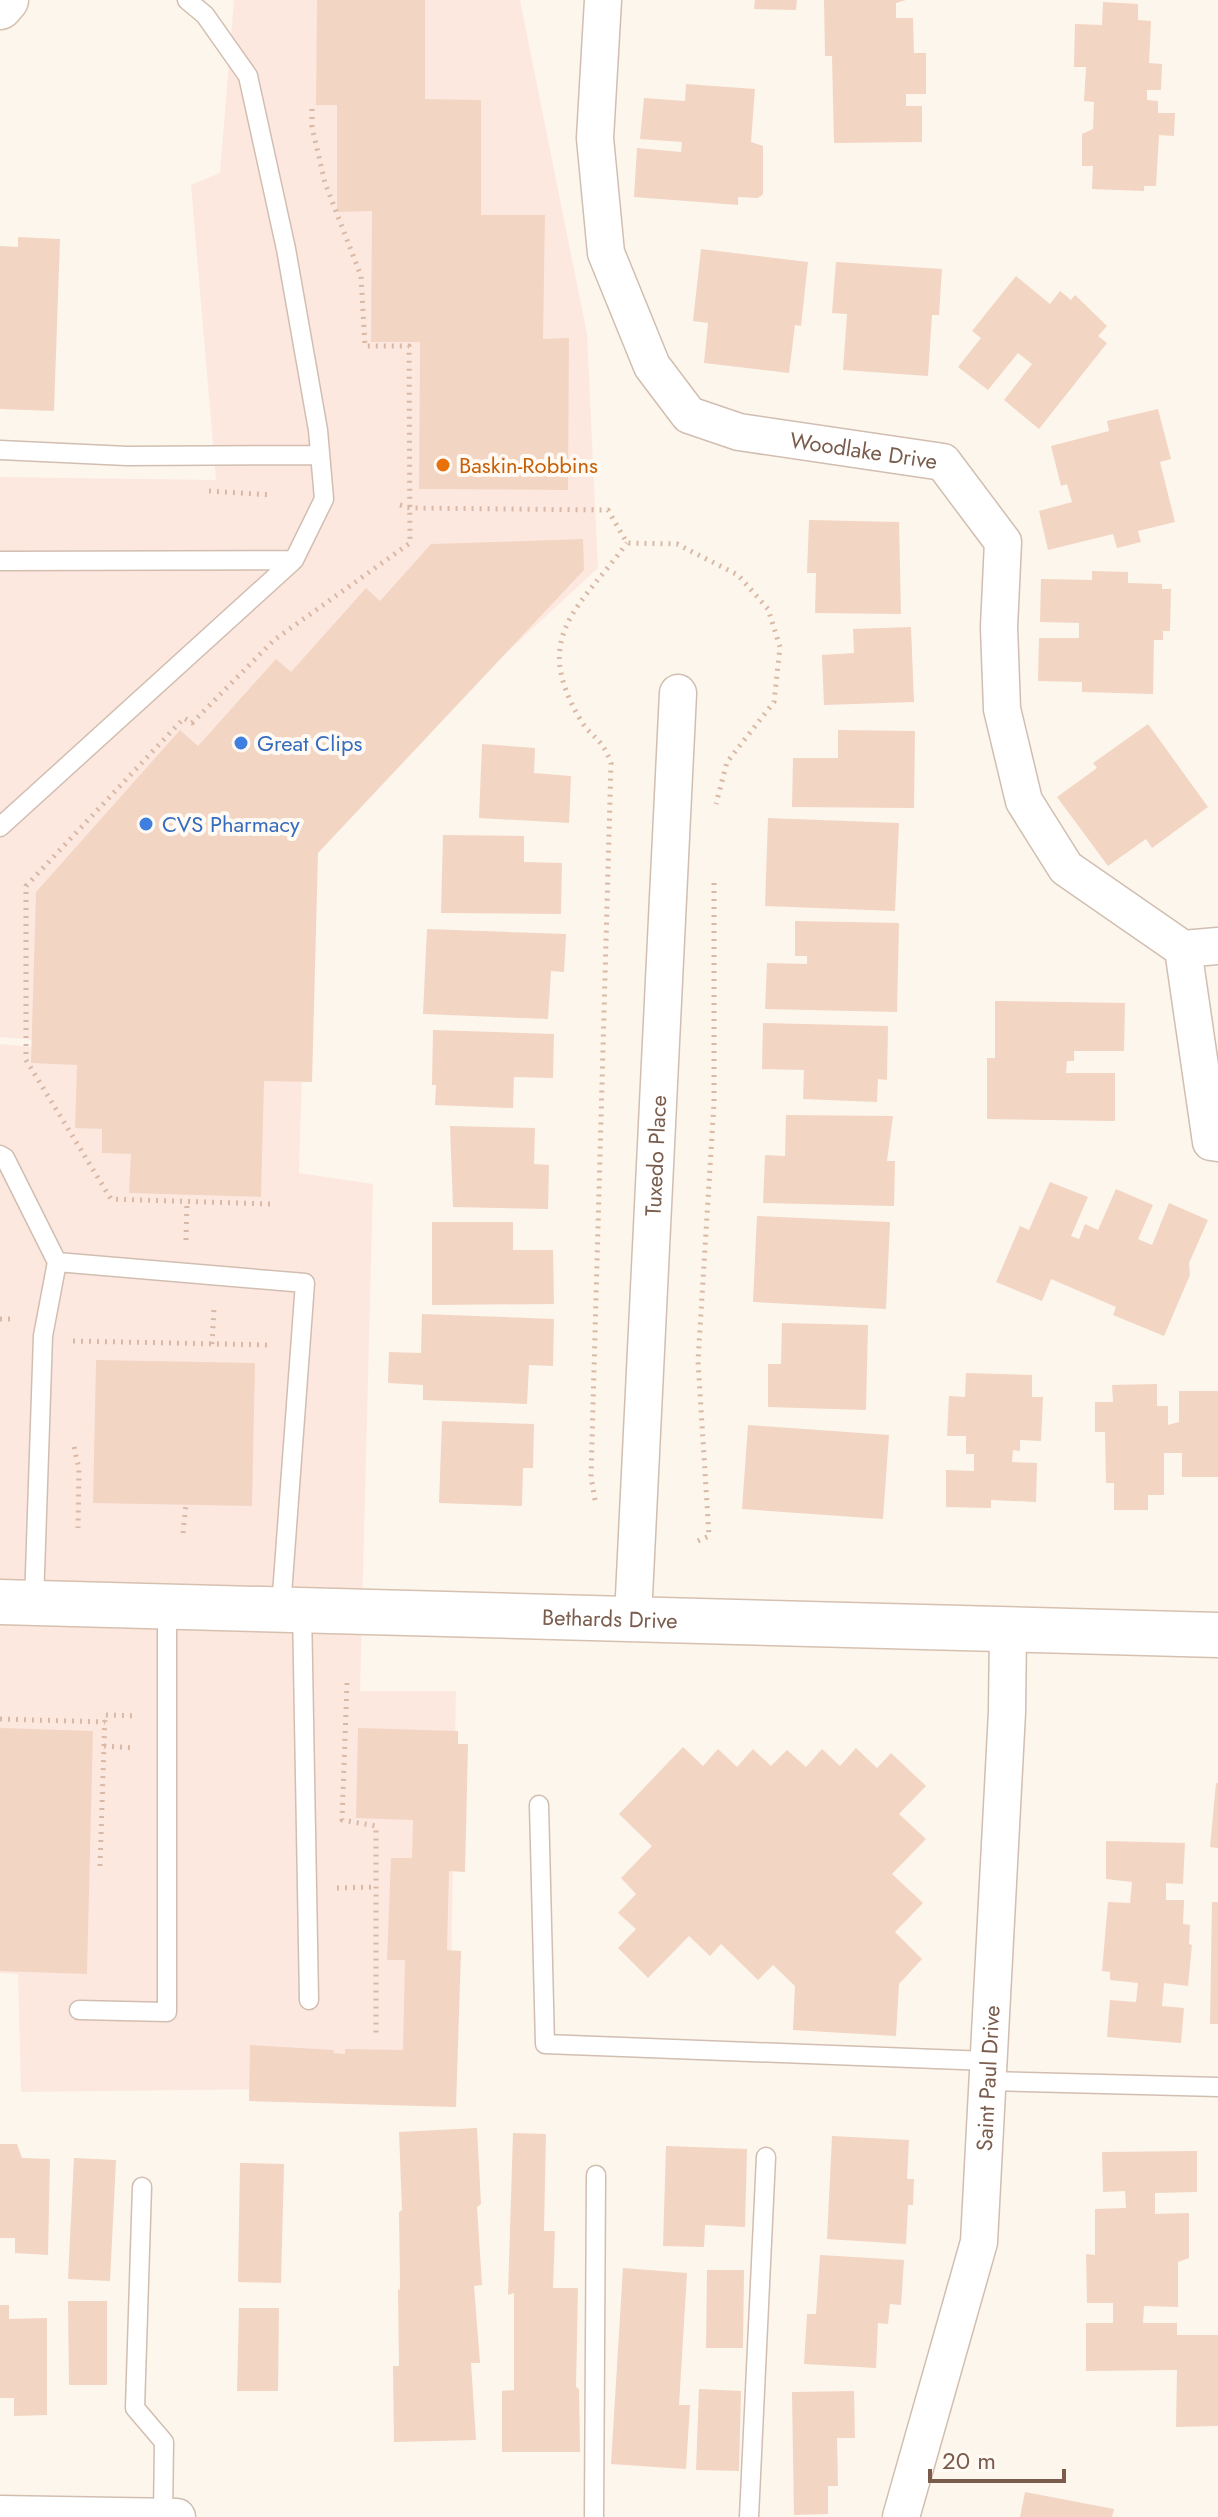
<svg xmlns="http://www.w3.org/2000/svg" width="1218" height="2517" viewBox="0 0 1218 2517" font-family="Jost,sans-serif">
  <rect width="100%" height="100%" fill="#fdf6ec"/>
  <path fill="#fde8e0" d="M234,0H520L587,334L598,568L309,835L303,1064L0,1037V477L216,480L191,185L220,173Z
    M0,1044L302,1072L299,1173L373,1184L360,1691H456L449,2087L21,2092L18,1974L0,1973Z"/>
  <path fill="#f3d5c3" d="M317,0H425V99L481,100V215H545L543,339L569,338L568,490L419,489L420,342H371L372,211L337,212V105H316Z
    M755,0H797L796,10L754,9Z
    M824,0H906L896,3V18H913L914,53H926V94H906V106H922V142L834,143L832,56H825Z
    M1103,2L1138,4V20L1151,21L1149,63L1162,64L1161,90H1147V100L1158,101V113H1175L1174,136L1159,135L1156,186H1144V191L1092,189L1093,166H1082V134L1093,129L1094,102L1084,101L1086,67H1074L1075,24L1102,25Z
    M686,84L755,89L751,142L763,146V194L758,198L738,197V205L634,197L637,148L681,152L682,142L640,139L644,98L685,101Z
    M18,237L60,239L54,411L0,409V246L18,247Z
    M701,249L808,262L801,326L795,325L789,373L704,363L708,323L693,321Z
    M836,262L942,269L939,315H932L928,376L843,370L847,314L832,313Z
    M1016,276L1050,304L1060,291L1071,300L1075,295L1107,326L1098,336L1107,343L1039,429L1004,400L1032,364L1018,353L988,390L958,367L981,338L972,331Z
    M1158,409L1171,459L1160,462L1175,522L1138,531L1141,542L1117,548L1113,534L1048,550L1039,511L1072,502L1067,484L1061,486L1051,446L1109,431L1107,421Z
    M809,520L899,522L901,614L815,613L816,573H807Z
    M583,539L584,570L318,853L312,1082L264,1081L261,1197L129,1193L131,1154L102,1153V1129L75,1128L77,1065L31,1063L36,892L180,730L198,746L276,659L291,672L366,588L380,601L431,544Z
    M1092,571L1128,572V583L1162,584V589H1171L1170,631H1163V640H1154L1153,694L1082,692V682L1038,681L1039,638H1079V623L1040,622L1041,579L1092,580Z
    M911,627L914,702L824,705L822,655L854,653L853,629Z
    M1148,724L1208,807L1152,848L1146,839L1108,866L1057,797L1097,768L1093,763Z
    M838,730L915,731L914,808L792,807L793,758H838Z
    M482,744L535,748L534,773L571,776L569,823L479,818Z
    M768,818L899,823L895,911L765,906Z
    M443,835L524,836V862L562,863L561,914L441,913Z
    M795,921L899,923L897,1012L765,1009L767,963L807,964V956H795Z
    M427,929L566,934L564,972L551,971L548,1019L423,1014Z
    M995,1001L1125,1003L1124,1051H1074V1061H1067L1066,1073H1115V1121L987,1119V1058H995Z
    M763,1023L888,1026L887,1080L878,1079L877,1102L803,1099L804,1070L762,1069Z
    M433,1030L554,1034L553,1078L514,1077L513,1108L435,1105L436,1085H432Z
    M786,1115L893,1116L887,1161H895L894,1206L763,1203L765,1155L785,1156Z
    M450,1126L535,1128L534,1164L549,1165L548,1209L453,1207Z
    M1050,1182L1088,1197L1071,1236L1079,1239L1085,1224L1098,1230L1116,1189L1153,1205L1138,1239L1152,1245L1169,1203L1208,1220L1189,1263L1190,1275L1164,1336L1113,1315L1116,1307L1051,1279L1042,1301L996,1282L1020,1226L1029,1230Z
    M757,1216L890,1222L886,1309L753,1302Z
    M432,1222H513V1250H553L554,1304L432,1305Z
    M422,1314L554,1319L553,1366L529,1365L527,1404L423,1400V1385L388,1383L389,1352L421,1353Z
    M782,1323L868,1325L866,1410L768,1407V1364H781Z
    M96,1360L255,1363L252,1506L93,1503Z
    M966,1373L1032,1375V1397H1043L1041,1441L1020,1440V1451L1013,1450L1012,1462L1037,1463L1036,1502L991,1500V1508L946,1507V1470L974,1471V1454H966V1436H947L949,1396L965,1397Z
    M1157,1384V1406H1168V1425L1179,1422V1391H1218V1477H1182V1453H1164V1495H1148V1510H1114V1483H1106L1105,1432H1095V1402H1113L1112,1385Z
    M442,1421L534,1424L533,1468H523L522,1506L439,1503Z
    M748,1425L889,1435L883,1519L742,1509Z
    M0,1728L93,1731L87,1974L0,1971Z
    M358,1728L458,1731V1744H468L465,1872L449,1871L447,1950L461,1951L456,2107L249,2101L250,2045L334,2050L333,2053L345,2054V2049L403,2050L405,1960H387L391,1858H412L413,1820L356,1818Z
    M683,1747L703,1766L718,1749L737,1767L753,1749L771,1766L787,1750L806,1767L822,1749L840,1766L856,1748L877,1768L891,1753L926,1786L899,1814L926,1839L892,1874L923,1903L895,1932L922,1959L899,1984L896,2036L793,2030L795,1986L773,1965L758,1980L721,1944L710,1956L689,1936L648,1978L618,1948L636,1929L618,1913L636,1894L621,1878L652,1846L619,1814Z
    M1216,1783H1218V1848L1210,1847Z
    M1106,1841L1185,1843L1183,1884L1166,1883V1900H1184L1183,1924L1190,1925L1189,1944L1192,1945L1188,1986L1164,1983L1162,2006L1184,2008L1181,2043L1107,2037L1110,2000L1136,2002L1138,1983L1110,1980V1972L1102,1971L1108,1902L1130,1903L1132,1882L1106,1879Z
    M1212,1902H1218V2024H1210Z
    M477,2128L481,2204L477,2207L482,2285L474,2286L480,2363H471L476,2440L394,2442L393,2366H399L398,2290L400,2289L399,2212L402,2210L399,2132Z
    M513,2133L546,2134L544,2231H555L553,2288H578L576,2387L579,2389L580,2452H502V2391L514,2390V2293L508,2295Z
    M832,2136L909,2140L907,2179H914L913,2205H908L906,2244L827,2239Z
    M0,2144H17L22,2158L50,2159L48,2255L15,2253V2238H0Z
    M666,2146L747,2149L745,2227L705,2225L704,2247L663,2246Z
    M1197,2151V2192L1155,2193V2214L1189,2213V2258L1178,2262V2307L1144,2306L1143,2323H1177V2335H1218V2426L1176,2427L1177,2370L1086,2371V2323H1113V2303H1087L1086,2254L1095,2255V2209L1126,2208L1125,2191L1103,2192L1102,2152Z
    M74,2158L116,2160L110,2281L68,2279Z
    M240,2163L284,2164L281,2283L238,2282Z
    M820,2255L904,2260L901,2305L890,2304L888,2324L878,2323L876,2368L804,2364L807,2314H816Z
    M623,2268L687,2273L679,2405H690L686,2469L611,2464Z
    M707,2270H744L743,2348H706Z
    M68,2301H107V2385H69Z
    M0,2305H9V2319L47,2318V2415L14,2416V2398H0Z
    M239,2308H279L278,2391H237Z
    M699,2389L741,2391L739,2471L696,2470Z
    M854,2391L855,2438H837L838,2486H828V2514L794,2515L792,2392Z
    M1025,2492L1114,2509L1112,2517H1020Z"/>
  <g fill="none" stroke-linecap="round" stroke-linejoin="round">
    <g stroke="#d1beb0" stroke-width="21">
      <path id="lane" d="M187,0L205,15L248,76L286,249L318,430L324,499L294,560
        M0,450L127,456L320,455
        M0,561L294,560L0,827
        M0,1155L5,1158L57,1262L43,1336L34,1602
        M57,1262L305,1283L281,1608
        M302,1608L309,2000
        M539,1805L545,2044L988,2061
        M79,2010L167,2012V1605
        M987,2081L1218,2087
        M142,2187L135,2408L164,2442L163,2516
        M594,2517L596,2175
        M749,2517L766,2157"/>
    </g>
    <g stroke="#d1beb0" stroke-width="39">
      <g id="street">
        <path id="s1" d="M603,0L595,138L606,253L652,366L689,415L739,432L943,462L1003,542L999,627L1002,709L1024,801L1066,868L1183,949L1211,1142L1218,1143"/>
        <path d="M1183,949L1218,946"/>
        <path id="s2" d="M633,1617L678,693"/>
        <path d="M0,2514L177,2517"/>
        <path id="s3" d="M901,2517L979,2242L1007,1712L1008,1629"/>
      </g>
    </g>
    <g stroke="#d6c0b0" stroke-width="47">
      <g id="secondary">
        <path d="M0,7L6,0"/>
        <path id="s4" d="M0,1602L1218,1635"/>
      </g>
    </g>
    <path stroke="#d9b8a5" stroke-width="5" stroke-dasharray="2 6" stroke-linecap="butt" d="M209,491L271,495
      M400,505L410,508L608,510L627,543L677,544L738,575L768,609L780,647L774,702L727,762L716,804
      M270,1204L111,1199L26,1060V886L184,718L192,723L274,640L410,543L409,346H365L361,276L325,183L312,127V105
      M186,1240L187,1201
      M0,1319H15
      M73,1341L271,1345
      M212,1344L214,1308
      M74,1447L79,1469L78,1528
      M595,1500L591,1477L611,763C601,736 591,738 580,719C531,636 579,608 627,543
      M183,1533L186,1504
      M698,1541L709,1536L698,1361L714,1103V877
      M347,1683L342,1820L376,1826V2035
      M0,1719L105,1722
      M104,1746L135,1748
      M100,1866L105,1715L137,1716
      M337,1888L376,1887"/>
    <use href="#lane" stroke="#fff" stroke-width="18"/>
    <use href="#street" stroke="#fff" stroke-width="36"/>
    <use href="#secondary" stroke="#fff" stroke-width="44"/>
  </g>
  <circle fill="#e8710a" stroke="#fffaf3" stroke-width="3" cx="443" cy="465" r="8"/>
  <g fill="#3f7fe0" stroke="#fffaf3" stroke-width="3">
    <circle cx="241" cy="743" r="8"/>
    <circle cx="146" cy="824" r="8"/>
  </g>
  <g text-anchor="middle" stroke-width="8" stroke-linejoin="round" paint-order="stroke">
    <g font-size="22" fill="#7a5c4d" stroke="#fffaf3">
      <text dy="8" stroke="none"><textPath href="#s1" startOffset="616">Woodlake Drive</textPath></text>
      <text dy="8" stroke="none"><textPath href="#s2" startOffset="462">Tuxedo Place</textPath></text>
      <text dy="8" stroke="none"><textPath href="#s4" startOffset="610">Bethards Drive</textPath></text>
      <text dy="8" stroke="none"><textPath href="#s3" startOffset="450">Saint Paul Drive</textPath></text>
    </g>
    <g font-size="22" fill="#c56008" stroke="#fffaf3" text-anchor="start">
      <text x="459" y="473">Baskin-Robbins</text>
    </g>
    <g font-size="22" fill="#366cbe" stroke="#fffaf3" text-anchor="start">
      <text x="257" y="751">Great Clips</text>
      <text x="162" y="832">CVS Pharmacy</text>
    </g>
  </g>
  <path d="M930 2469v12h134v-12" fill="none" stroke="#7a5c4d" stroke-width="4"/>
  <text x="942" y="2469" font-size="24" fill="#7a5c4d" stroke="#fffaf3" stroke-width="6" paint-order="stroke">20 m</text>
</svg>
